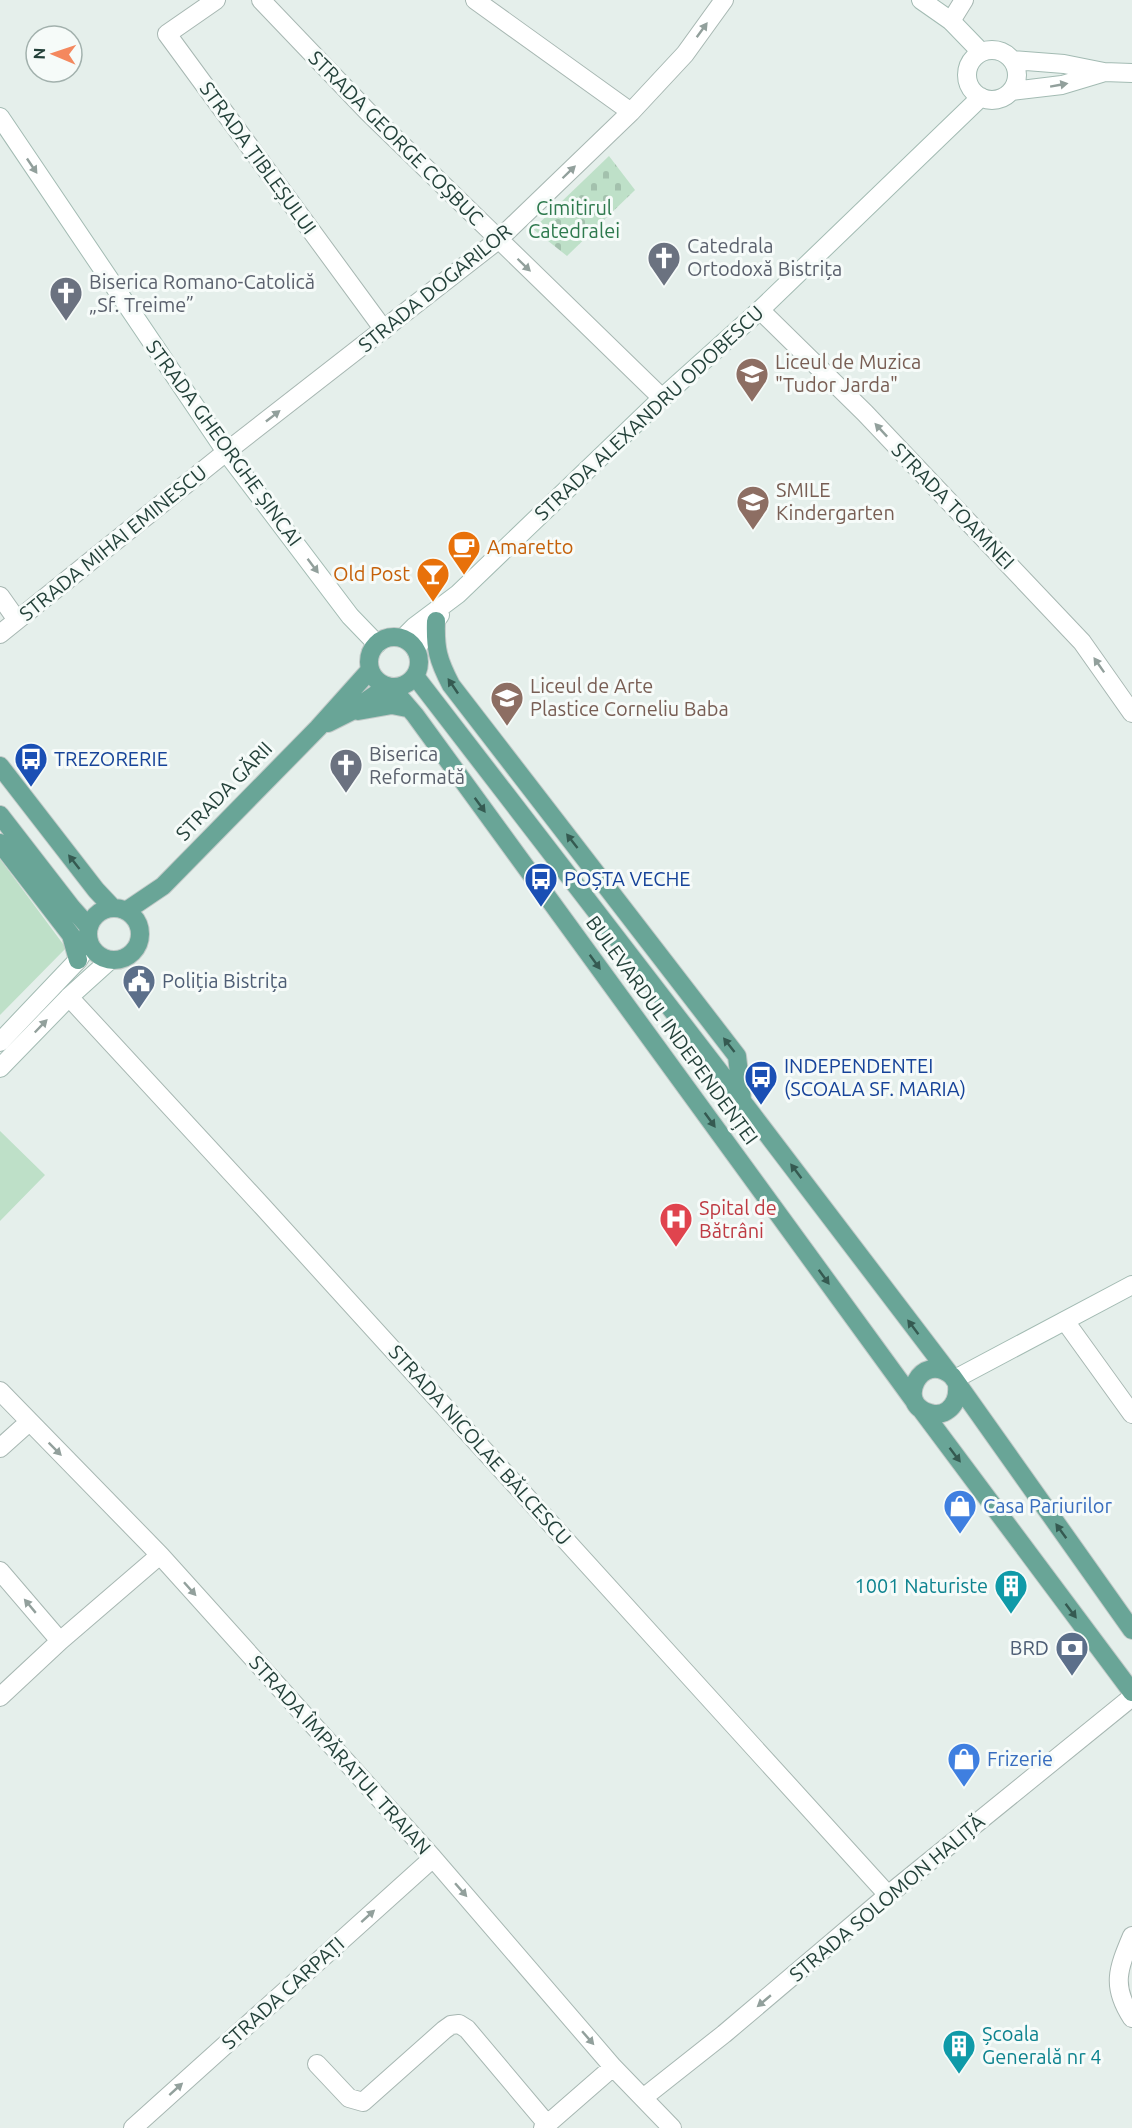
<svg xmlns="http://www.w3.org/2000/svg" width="1132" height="2128" viewBox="0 0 1132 2128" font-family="Ubuntu,sans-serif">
  <defs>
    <pattern id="cemetery-stones" width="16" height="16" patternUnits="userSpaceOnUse" patternTransform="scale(1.5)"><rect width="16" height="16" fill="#bee0c8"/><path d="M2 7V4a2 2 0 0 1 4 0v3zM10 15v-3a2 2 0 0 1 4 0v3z" fill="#a3c1ad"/></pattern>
  </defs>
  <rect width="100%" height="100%" fill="#e5efeb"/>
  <path fill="url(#cemetery-stones)" d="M609,156L635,190L567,256L533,229Z"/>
  <path fill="#bee0c8" d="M0,859L66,948L0,1015Z
    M0,1131L45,1175L0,1221Z"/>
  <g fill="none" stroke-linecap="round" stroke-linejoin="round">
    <g stroke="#a7b7b2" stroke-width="20">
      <path id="street" d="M216,0L167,34L384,330
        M261,0L368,112L662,398
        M475,0L631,112
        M951,21L964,0
        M760,310L865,413L1082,642L1132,713
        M0,596L17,620
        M0,634L226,452L498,240L631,112L685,54L724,0
        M69,997L263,1207L888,1895
        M1065,1321L1132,1414
        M0,1391L160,1555L433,1858L613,2067L672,2128
        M0,1448L29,1422
        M0,1571L60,1641
        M0,1697L60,1641L160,1555
        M1132,1936C1118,1969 1111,1986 1132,2018
        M317,2064L349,2098L363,2102L444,2030L451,2025L459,2024L467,2029L547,2124
        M643,2098L724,2034L888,1895L1132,1697
        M133,2128L433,1858
        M543,2128L613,2067"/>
    </g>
    <g stroke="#a3bbb3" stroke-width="20">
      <path id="secondary" d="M921,0L951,21L981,52
        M967 75a25 25 0 1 1 50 0a25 25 0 1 1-50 0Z
        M1012,60L1064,64L1104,72L1132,73
        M1012,91L1062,85L1102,73
        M0,117L226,452L350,616L377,644
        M403,638L414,627L458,594L662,398L760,310L981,97
        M416,650L424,636L440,615
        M0,1042L78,960L89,943
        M0,1068L69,997L110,960
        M955,1379L1132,1285"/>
    </g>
    <g stroke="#c2cac8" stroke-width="20">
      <path id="primary" d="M436,621C435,649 438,660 451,685L737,1056L742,1099
        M369 662a25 25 0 1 1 50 0a25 25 0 1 1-50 0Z
        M415,676L742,1101L949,1373
        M391,687L415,715L915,1402
        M358,711L392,705L407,708
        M328,723L350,712L388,686
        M0,766L96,890L112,907
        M0,815L72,908L88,926
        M0,843L71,935L78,960
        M88 934a26 26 0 1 1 52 0a26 26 0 1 1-52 0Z
        M126,911L163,886L318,728L370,670
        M957,1385C958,1395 956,1404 948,1410C943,1414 936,1415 930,1413C894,1405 921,1349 952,1376L1132,1630
        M920,1408L1132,1692"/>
    </g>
    <use href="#street" stroke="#fff" stroke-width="18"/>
    <use href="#secondary" stroke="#fff" stroke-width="18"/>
    <use href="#primary" stroke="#69a597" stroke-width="18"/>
  </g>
  <defs><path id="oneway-solid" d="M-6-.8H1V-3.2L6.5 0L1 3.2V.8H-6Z" transform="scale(1.5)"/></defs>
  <g fill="#92a09c">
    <use href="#oneway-solid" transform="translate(702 30) rotate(-54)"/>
    <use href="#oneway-solid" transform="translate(1059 85) rotate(-10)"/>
    <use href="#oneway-solid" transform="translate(32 166) rotate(56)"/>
    <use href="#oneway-solid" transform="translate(569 172) rotate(-44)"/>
    <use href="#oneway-solid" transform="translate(524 265) rotate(44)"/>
    <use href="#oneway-solid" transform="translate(273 416) rotate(-38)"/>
    <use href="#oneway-solid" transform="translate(881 430) rotate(-133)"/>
    <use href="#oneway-solid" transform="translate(313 566) rotate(53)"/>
    <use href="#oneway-solid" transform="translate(1099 665) rotate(-125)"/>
    <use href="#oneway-solid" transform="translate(41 1026) rotate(-46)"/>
    <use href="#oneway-solid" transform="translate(55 1449) rotate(45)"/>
    <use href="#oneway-solid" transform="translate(190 1589) rotate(48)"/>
    <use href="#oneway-solid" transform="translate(30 1606) rotate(-130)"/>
    <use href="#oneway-solid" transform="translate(461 1890) rotate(49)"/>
    <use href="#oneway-solid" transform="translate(368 1916) rotate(-42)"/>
    <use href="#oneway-solid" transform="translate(764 2001) rotate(140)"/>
    <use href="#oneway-solid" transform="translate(588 2038) rotate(49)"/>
    <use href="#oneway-solid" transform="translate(176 2089) rotate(-42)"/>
  </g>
  <g fill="#355a51">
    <use href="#oneway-solid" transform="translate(453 686) rotate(-124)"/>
    <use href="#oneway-solid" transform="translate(480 805) rotate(54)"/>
    <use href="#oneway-solid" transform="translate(572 841) rotate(-128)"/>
    <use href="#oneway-solid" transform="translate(74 862) rotate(-128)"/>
    <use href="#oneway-solid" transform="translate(595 962) rotate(54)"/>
    <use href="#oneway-solid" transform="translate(729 1045) rotate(-128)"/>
    <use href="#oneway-solid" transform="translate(710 1120) rotate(54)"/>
    <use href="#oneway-solid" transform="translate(796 1171) rotate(-127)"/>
    <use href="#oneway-solid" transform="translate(824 1277) rotate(54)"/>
    <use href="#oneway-solid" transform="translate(913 1327) rotate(-127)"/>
    <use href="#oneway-solid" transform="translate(955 1455) rotate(53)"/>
    <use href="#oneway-solid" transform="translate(1061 1531) rotate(-126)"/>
    <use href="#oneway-solid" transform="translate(1071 1611) rotate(53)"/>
  </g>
  <defs>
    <g id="church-pin" transform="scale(1.725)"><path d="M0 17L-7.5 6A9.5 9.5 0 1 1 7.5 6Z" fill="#6b7280" stroke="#f6fbf9"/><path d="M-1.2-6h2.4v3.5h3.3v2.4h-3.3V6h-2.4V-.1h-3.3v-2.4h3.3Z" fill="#fff"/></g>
    <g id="university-pin" transform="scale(1.725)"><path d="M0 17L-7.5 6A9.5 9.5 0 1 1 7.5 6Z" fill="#8d6e63" stroke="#f6fbf9"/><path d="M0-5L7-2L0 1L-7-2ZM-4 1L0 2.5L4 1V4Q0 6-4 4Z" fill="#fff"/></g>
    <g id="school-pin" transform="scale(1.725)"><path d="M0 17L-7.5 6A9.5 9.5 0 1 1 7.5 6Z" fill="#8d6e63" stroke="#f6fbf9"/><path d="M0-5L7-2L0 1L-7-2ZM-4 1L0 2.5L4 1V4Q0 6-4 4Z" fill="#fff"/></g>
    <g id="cafe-pin" transform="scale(1.725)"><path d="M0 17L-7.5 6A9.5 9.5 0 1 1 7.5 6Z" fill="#e8710a" stroke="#f6fbf9"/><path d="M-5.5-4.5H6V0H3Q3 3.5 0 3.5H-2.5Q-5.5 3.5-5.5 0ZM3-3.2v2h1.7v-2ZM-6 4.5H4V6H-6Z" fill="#fff"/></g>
    <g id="bar-pin" transform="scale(1.725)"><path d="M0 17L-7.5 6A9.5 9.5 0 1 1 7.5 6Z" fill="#e8710a" stroke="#f6fbf9"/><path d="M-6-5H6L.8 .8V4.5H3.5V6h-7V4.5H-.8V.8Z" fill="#fff"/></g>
    <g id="bus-pin" transform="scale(1.725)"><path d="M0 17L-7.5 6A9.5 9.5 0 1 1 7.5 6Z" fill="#1a4fb4" stroke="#f6fbf9"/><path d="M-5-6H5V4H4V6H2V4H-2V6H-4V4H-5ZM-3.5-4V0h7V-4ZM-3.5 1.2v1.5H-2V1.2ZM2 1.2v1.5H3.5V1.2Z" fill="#fff"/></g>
    <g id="civic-pin" transform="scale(1.725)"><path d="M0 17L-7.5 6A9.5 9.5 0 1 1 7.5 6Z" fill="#5c6f8a" stroke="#f6fbf9"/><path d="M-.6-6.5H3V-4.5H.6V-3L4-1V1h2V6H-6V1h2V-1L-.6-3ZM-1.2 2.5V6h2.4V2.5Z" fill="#fff"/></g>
    <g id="hospital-pin" transform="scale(1.725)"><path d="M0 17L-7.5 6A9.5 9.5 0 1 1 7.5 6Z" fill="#e0444e" stroke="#f6fbf9"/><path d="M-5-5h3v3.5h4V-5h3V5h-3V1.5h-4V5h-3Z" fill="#fff"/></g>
    <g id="shop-pin" transform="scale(1.725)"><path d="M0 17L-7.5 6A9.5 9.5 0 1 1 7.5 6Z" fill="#3f7fe0" stroke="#f6fbf9"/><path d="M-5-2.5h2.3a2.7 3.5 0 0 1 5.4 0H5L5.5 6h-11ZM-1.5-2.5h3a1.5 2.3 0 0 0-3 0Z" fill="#fff"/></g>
    <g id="building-pin" transform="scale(1.725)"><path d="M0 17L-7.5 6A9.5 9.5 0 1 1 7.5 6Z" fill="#0f9aa8" stroke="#f6fbf9"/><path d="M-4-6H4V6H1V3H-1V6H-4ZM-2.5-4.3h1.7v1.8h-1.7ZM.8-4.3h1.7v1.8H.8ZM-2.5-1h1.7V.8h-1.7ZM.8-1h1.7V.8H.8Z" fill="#fff"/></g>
    <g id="bank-pin" transform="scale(1.725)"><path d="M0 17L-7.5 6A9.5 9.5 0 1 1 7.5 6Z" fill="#5c6f8a" stroke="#f6fbf9"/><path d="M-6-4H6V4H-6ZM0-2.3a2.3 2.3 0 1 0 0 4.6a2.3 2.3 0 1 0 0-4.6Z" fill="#fff"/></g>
  </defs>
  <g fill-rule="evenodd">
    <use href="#church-pin" x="664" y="258"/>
    <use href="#church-pin" x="66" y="293"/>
    <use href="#university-pin" x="752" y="374"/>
    <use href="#school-pin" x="753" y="502"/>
    <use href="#cafe-pin" x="464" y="547"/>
    <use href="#bar-pin" x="433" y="574"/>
    <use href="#university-pin" x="507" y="698"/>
    <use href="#bus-pin" x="31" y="759"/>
    <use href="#church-pin" x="346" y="765"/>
    <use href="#bus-pin" x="541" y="879"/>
    <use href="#civic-pin" x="139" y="981"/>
    <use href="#bus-pin" x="761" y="1077"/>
    <use href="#hospital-pin" x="676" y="1219"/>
    <use href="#shop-pin" x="960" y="1506"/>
    <use href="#building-pin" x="1011" y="1586"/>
    <use href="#bank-pin" x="1072" y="1648"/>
    <use href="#shop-pin" x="964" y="1759"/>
    <use href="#building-pin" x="959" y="2046"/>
  </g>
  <g text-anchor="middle" stroke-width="6" stroke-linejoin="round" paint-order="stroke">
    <g font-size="20" fill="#24413a" stroke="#f6fbf9">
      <text transform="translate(396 138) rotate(45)" y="7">STRADA GEORGE COȘBUC</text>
      <text transform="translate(258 158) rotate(54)" y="7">STRADA ȚIBLEȘULUI</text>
      <text transform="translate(435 288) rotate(-39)" y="7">STRADA DOGARILOR</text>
      <text transform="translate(649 413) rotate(-43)" y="7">STRADA ALEXANDRU ODOBESCU</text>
      <text transform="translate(224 443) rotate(54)" y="7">STRADA GHEORGHE ȘINCAI</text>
      <text transform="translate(953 506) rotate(46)" y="7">STRADA TOAMNEI</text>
      <text transform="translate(113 543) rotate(-39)" y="7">STRADA MIHAI EMINESCU</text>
      <text transform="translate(224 791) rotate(-46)" y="7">STRADA GĂRII</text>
      <text transform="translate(672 1030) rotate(54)" y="7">BULEVARDUL INDEPENDENȚEI</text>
      <text transform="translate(480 1445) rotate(48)" y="7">STRADA NICOLAE BĂLCESCU</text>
      <text transform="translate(340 1755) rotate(48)" y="7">STRADA ÎMPĂRATUL TRAIAN</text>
      <text transform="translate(887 1898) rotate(-40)" y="7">STRADA SOLOMON HALIȚĂ</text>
      <text transform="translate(283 1993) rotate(-42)" y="7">STRADA CARPAȚI</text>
    </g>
    <g font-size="20" fill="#2d794d" stroke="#f6fbf9">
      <text x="574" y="215">Cimitirul<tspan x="574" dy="23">Catedralei</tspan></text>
    </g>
    <g font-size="20" fill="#5b616d" stroke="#f6fbf9" text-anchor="start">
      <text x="687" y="253">Catedrala<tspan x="687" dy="23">Ortodoxă Bistrița</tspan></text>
      <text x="89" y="289">Biserica Romano-Catolică<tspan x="89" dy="23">„Sf. Treime”</tspan></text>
      <text x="369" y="761">Biserica<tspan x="369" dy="23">Reformată</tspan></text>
    </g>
    <g font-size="20" fill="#785e54" stroke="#f6fbf9" text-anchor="start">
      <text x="775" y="369">Liceul de Muzica<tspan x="775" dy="23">"Tudor Jarda"</tspan></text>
      <text x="776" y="497">SMILE<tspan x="776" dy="23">Kindergarten</tspan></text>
      <text x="530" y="693">Liceul de Arte<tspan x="530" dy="23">Plastice Corneliu Baba</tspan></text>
    </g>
    <g font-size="20" fill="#c56008" stroke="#f6fbf9" text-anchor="start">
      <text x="487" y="554">Amaretto</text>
      <text x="410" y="581" text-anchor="end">Old Post</text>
    </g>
    <g font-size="20" fill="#164399" stroke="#f6fbf9" text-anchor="start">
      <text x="54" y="766">TREZORERIE</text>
      <text x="564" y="886">POȘTA VECHE</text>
      <text x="784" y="1073">INDEPENDENTEI<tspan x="784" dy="23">(SCOALA SF. MARIA)</tspan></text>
    </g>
    <g font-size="20" fill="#4e5e75" stroke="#f6fbf9" text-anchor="start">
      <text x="162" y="988">Poliția Bistrița</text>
      <text x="1049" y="1655" text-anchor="end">BRD</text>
    </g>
    <g font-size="20" fill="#be3a42" stroke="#f6fbf9" text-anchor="start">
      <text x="699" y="1215">Spital de<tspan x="699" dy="23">Bătrâni</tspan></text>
    </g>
    <g font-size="20" fill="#366cbe" stroke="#f6fbf9" text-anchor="start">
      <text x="983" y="1513">Casa Pariurilor</text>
      <text x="987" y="1766">Frizerie</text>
    </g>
    <g font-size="20" fill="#0d838f" stroke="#f6fbf9" text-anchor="end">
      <text x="988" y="1593">1001 Naturiste</text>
      <text x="982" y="2041" text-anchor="start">Școala<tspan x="982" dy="23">Generală nr 4</tspan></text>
    </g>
  </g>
  <g transform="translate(54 54) rotate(272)"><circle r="28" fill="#f6fbf9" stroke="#a2b1ad" stroke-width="1.5"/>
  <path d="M0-4.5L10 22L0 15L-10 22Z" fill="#f4885e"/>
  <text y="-9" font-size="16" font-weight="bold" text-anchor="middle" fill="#24413a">N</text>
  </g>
</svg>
